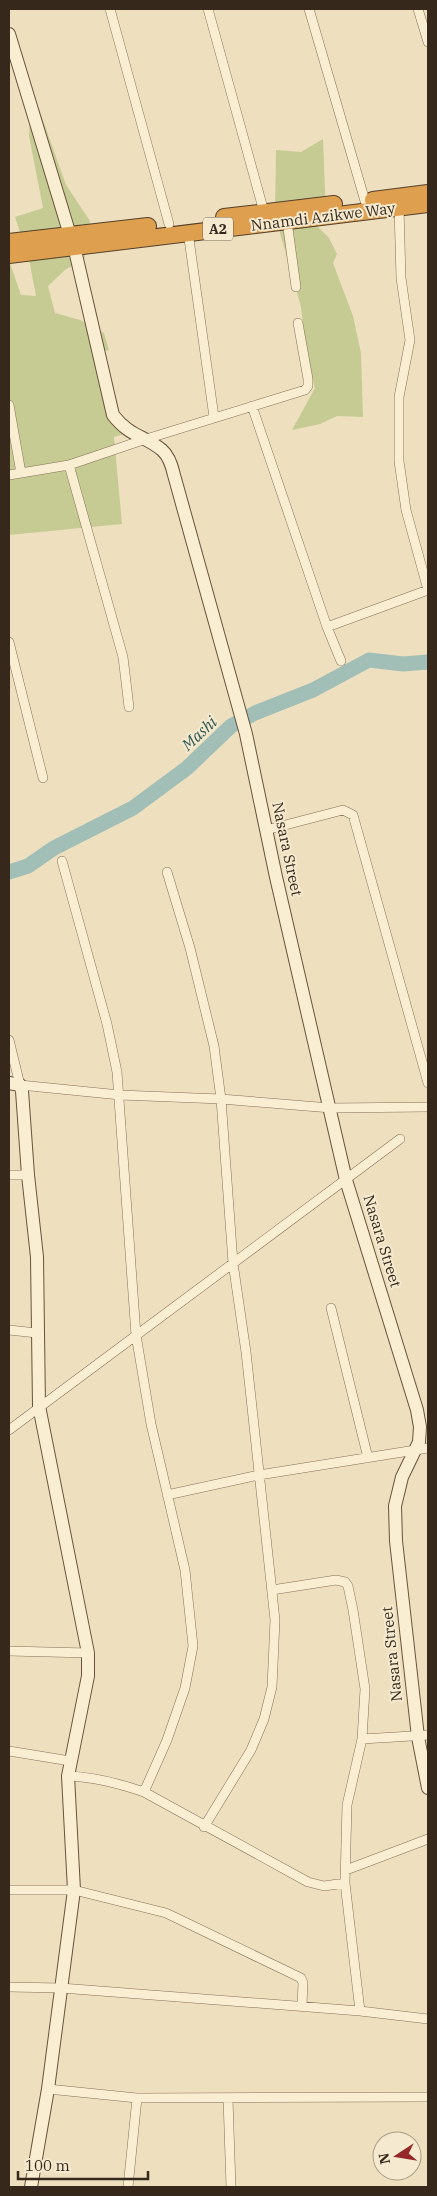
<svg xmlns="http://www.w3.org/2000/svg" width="437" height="2196" viewBox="0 0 437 2196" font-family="'IBM Plex Serif',serif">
  <rect width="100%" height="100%" fill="#eee0bf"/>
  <path fill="#c5cb93" d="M39,109L66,185L90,221L84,261L66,269L48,286L55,313L80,320L104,333L109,350L101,352L124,434L114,437L122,524L9,535V260L21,295L36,296L29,259L15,217L43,208L29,136L30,119Z
    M323,139L326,216L312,221L329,238L337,254L333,263L353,316L361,353L363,417L337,416L320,424L292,430L315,388L308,365L301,307L275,215L276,150L301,152Z"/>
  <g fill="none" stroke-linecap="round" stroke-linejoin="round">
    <path stroke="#a2bfb7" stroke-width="15" d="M9,872L28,866L54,848L133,808L187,768L231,726L255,713L313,690L369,660L403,664L428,662"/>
    <g stroke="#867058" stroke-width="10">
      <path id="street" d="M110,9L169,224
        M208,9L264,212
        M309,9L365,201
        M418,9L428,42
        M399,208L401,278L410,340L399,397V461L406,510L428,590
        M287,221L296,287
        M188,232L214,417
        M9,405L21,473
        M252,406L327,627L428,590
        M69,465L123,657L129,707
        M9,475L69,465L143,440L305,390L308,386V379L298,323
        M327,627L341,661
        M9,642L43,778
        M266,830L343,810L353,815L428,1083
        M62,861L107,1024L117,1072L136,1335L151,1424L185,1570L193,1646L185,1688L167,1740L144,1792
        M167,872L190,948L214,1046L221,1099L233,1263L246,1352L275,1620L272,1687L264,1719L251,1750L204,1827
        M9,1040L20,1085L120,1095L221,1099L331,1108L428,1107
        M9,1175H28
        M331,1308L368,1458
        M9,1330L37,1333
        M9,1430L400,1139
        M167,1495L259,1475L428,1448
        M272,1590L336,1580L345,1582L348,1586L353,1610L365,1689L362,1739L347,1805L346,1843L345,1883L360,2011
        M9,1651L88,1653
        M362,1739L428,1735
        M9,1751L70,1761
        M68,1776C95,1777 118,1783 144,1792L308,1882L324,1886L345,1883
        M346,1870L428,1839
        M9,1890H74L166,1913L301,1978L303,1983L302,2006
        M9,1987L61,1988L360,2011L428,2019
        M48,2089L137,2098L428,2097
        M228,2099L231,2187
        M128,2187L137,2098"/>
    </g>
    <g stroke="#68523b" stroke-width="14">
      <path id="secondary" d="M9,34L70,235
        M74,246L113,415C130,437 144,435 162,450C169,456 172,466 174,475L246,734L276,877L346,1180L417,1410L420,1427L419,1442L402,1477L395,1506L396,1541L418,1737L428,1788
        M9,1083L20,1085L22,1091L28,1175L37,1257L39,1406L88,1653V1676L68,1776L74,1890L48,2089L31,2187"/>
    </g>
    <g stroke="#543f2c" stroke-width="18">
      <path id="highway" d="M373,200L428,193
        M224,217L334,204
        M9,242L148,226
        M9,255L428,204"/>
    </g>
    <use href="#street" stroke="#f9edd2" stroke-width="9"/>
    <use href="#secondary" stroke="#f9edd2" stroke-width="12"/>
    <use href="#highway" stroke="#de9f4e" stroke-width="16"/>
  </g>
  <g text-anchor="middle" stroke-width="4" stroke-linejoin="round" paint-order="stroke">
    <rect fill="#f5eacf" stroke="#6f6352" stroke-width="1" x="203" y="217.5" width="30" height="23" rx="4"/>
    <g font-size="14" font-weight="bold" fill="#36291c">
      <text x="218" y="234">A2</text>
    </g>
    <g font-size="15" fill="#36291c" stroke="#f5eacf">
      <text transform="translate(323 217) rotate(-7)" y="5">Nnamdi Azikwe Way</text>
      <text transform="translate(287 849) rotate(78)" y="5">Nasara Street</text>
      <text transform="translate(382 1241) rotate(73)" y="5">Nasara Street</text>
      <text transform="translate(392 1654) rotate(-96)" y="5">Nasara Street</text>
    </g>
    <g font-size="16" font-style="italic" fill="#2b5653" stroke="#f5eacf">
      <text transform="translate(199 733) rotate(-43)" y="6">Mashi</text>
    </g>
  </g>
  <rect width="437" height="2196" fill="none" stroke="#36291c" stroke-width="20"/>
  <g transform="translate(397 2156) rotate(258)"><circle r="24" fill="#f5eacf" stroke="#a99d87"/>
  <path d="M0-4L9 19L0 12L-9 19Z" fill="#952828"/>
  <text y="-8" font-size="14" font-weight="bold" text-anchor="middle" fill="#36291c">N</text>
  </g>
  <path d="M18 2171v8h130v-8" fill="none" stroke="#36291c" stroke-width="2.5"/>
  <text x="25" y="2171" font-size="15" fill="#36291c" stroke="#f5eacf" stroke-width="4" paint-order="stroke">100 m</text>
</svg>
